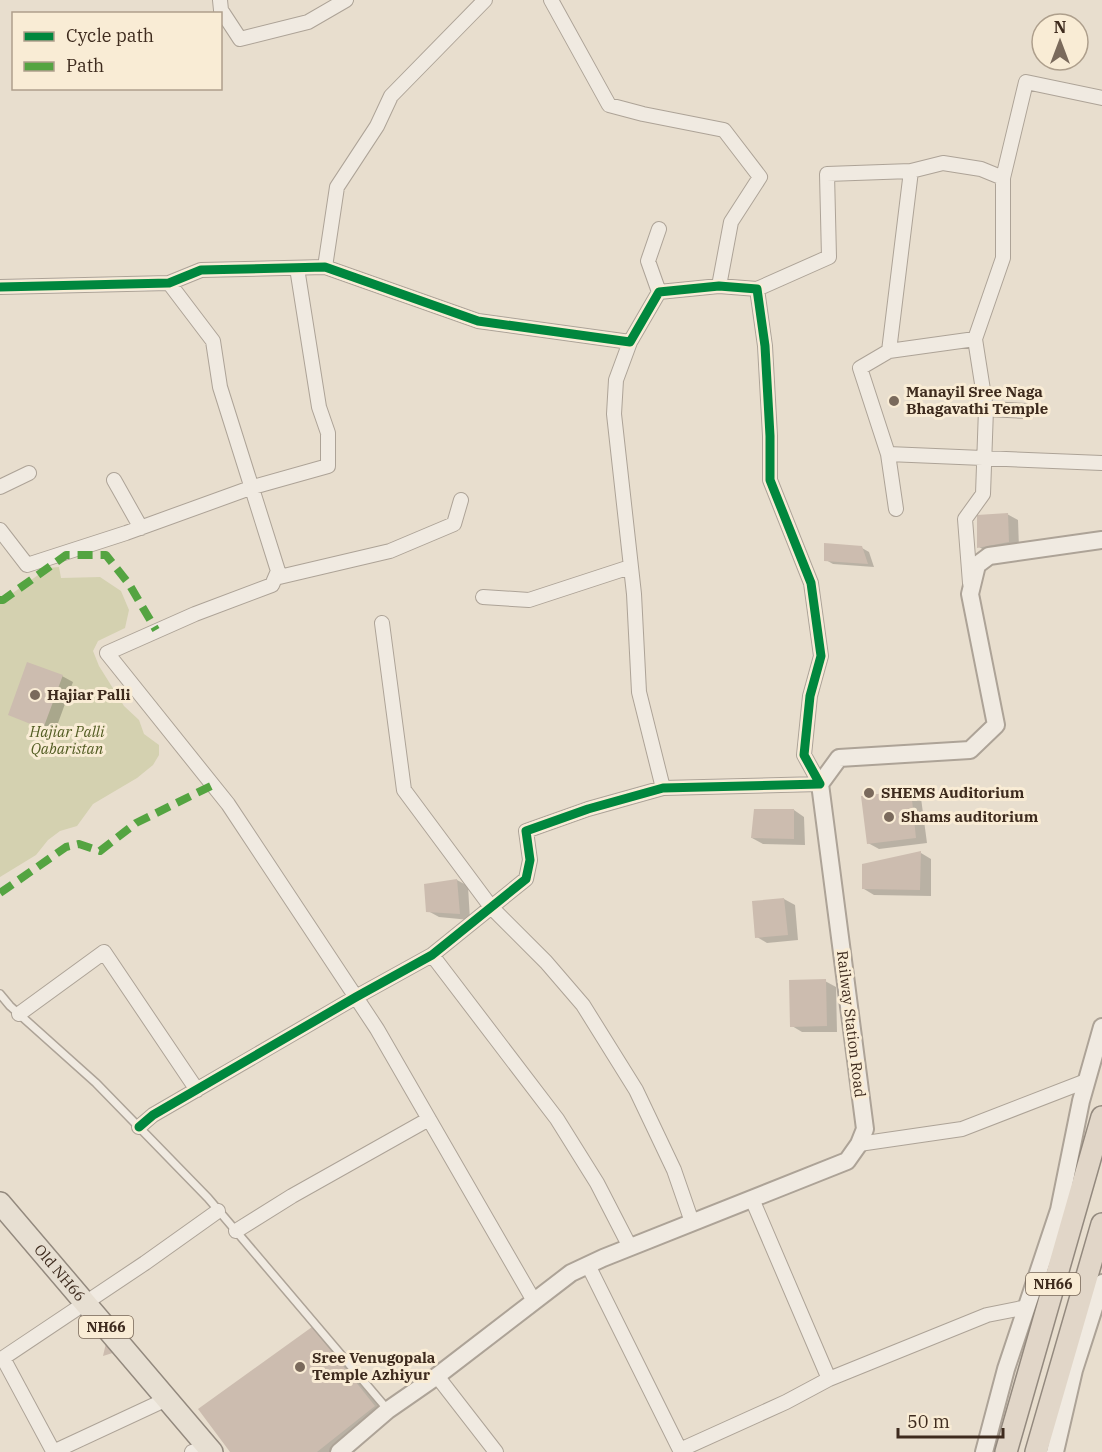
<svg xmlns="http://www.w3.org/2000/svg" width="1102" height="1452" viewBox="0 0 1102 1452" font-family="'IBM Plex Serif',serif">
  <rect width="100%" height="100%" fill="#e8dece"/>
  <path fill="#d4d1b0" d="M59,567L61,578L100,577L121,591L129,610L125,628L98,641L93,651L99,666L124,706L139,720L144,734L159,745V755L153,765L137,778L93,804L77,826L60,831L48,840L36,855L0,877V600H3L48,568Z"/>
  <path fill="#0003" d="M1007,514L1018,520L1019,548L989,553L979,547Z
    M862,548L869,552L874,567L833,564L826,560Z
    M62,676L73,682L54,734L10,714Z
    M910,792L921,798L927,843L879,849L868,843Z
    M794,810L804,817L805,845L763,844L752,838Z
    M921,853L931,859V896L874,895L864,889Z
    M457,880L468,886L470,920L439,917L428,911Z
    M784,899L795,905L798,940L767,943L757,937Z
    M825,981L836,987L837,1032H802L792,1026Z
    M312,1328L327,1337L388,1415L341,1452H232Z"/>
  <path fill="#ccbcaf" d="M1008,513L1009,542L977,548V515Z
    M824,543L862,546L868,564L824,561Z
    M27,662L63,675L43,729L8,715Z
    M911,790L916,838L867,844L861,796Z
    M754,809H794V839L751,838Z
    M921,851L920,890L862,889V864Z
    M457,879L460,914L426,912L424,884Z
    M784,898L788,935L755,938L752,901Z
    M826,979L827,1026L790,1027L789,980Z
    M312,1327L375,1406L317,1452H230L198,1409Z
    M107,1339L119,1351L103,1356Z"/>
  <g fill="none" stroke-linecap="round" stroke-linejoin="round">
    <g stroke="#ada397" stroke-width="10">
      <path id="service" d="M0,994L10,1006L96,1083L208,1198L388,1410"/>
    </g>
    <g stroke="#ada397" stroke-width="16">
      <path id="minor" d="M220,0L221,10L240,39L308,22L346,0
        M551,0L609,105L643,114L724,130L760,177L731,222L719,286
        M659,229L648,261L659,292
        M325,267L337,187L377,126L391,96L485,0
        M169,283L213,341L220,387L278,571L272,585L195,614L107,653L228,804L377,1029L534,1301
        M0,287L169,283L201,270L325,267L478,321L630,342L659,292L719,286L757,289L765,346L770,436V480L811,583L821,656L810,696L804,755L820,784L663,788L588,809L526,831L530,860L526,879L432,955L356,997L153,1115L139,1127
        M757,289L829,257L827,174L911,171L943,163L981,169L1003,178
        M975,339L1003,258V178L1026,82L1102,98
        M630,342L616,380L614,414L634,594L639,692L663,788
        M889,351L911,171
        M888,454L1102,463
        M114,480L141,528
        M0,487L29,473
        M896,509L888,454L860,368L889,351L975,339L986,409
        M0,530L27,565L126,533L253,487L328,466V433L319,407L297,268
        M275,578L390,551L454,524L461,500
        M970,583L965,519L983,494L986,409L1027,411
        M483,597L529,600L630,567
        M382,623L404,790L491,907L546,962L583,1005L636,1090L674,1170L692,1222
        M432,955L557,1119L597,1183L630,1247
        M19,1014L104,952L197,1090
        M859,1144L962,1129L1086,1081
        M752,1199L829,1379
        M236,1231L292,1196L429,1119
        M588,1265L681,1452
        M3,1358L53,1451
        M0,1360L145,1263L218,1211
        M437,1376L496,1452
        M680,1450L786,1402L829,1379L987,1315L1027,1307
        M53,1452L167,1399
        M192,1452L208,1447"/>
    </g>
    <g stroke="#ada397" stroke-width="20">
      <path id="tertiary" d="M339,1452L388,1410L437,1376L571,1273L603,1258L847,1161L859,1144L865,1129L820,784L839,758L970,750L996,725L970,594L977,565L989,556L1102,540
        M984,1452L1006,1369L1059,1210L1081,1101L1102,1027
        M1055,1452L1074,1370L1102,1283"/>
    </g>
    <g stroke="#93897e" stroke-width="24">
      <g id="primary">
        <path id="s1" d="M0,1203L212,1452"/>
      </g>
    </g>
    <g stroke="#93897e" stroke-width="24">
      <path id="trunk" d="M1006,1452L1102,1117
        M1036,1452L1102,1224"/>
    </g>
    <use href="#service" stroke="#f0eae1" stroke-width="7"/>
    <use href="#minor" stroke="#f0eae1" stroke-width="14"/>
    <use href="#tertiary" stroke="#f0eae1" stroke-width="16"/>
    <use href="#primary" stroke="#e7dfd2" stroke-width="21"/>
    <use href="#trunk" stroke="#e1d6c8" stroke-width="21"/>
    <path stroke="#54a441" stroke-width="8" stroke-dasharray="15 8" stroke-linecap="butt" d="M0,600H3L66,555H106L129,584L156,630
      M0,893L66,847L79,844L100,851L136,823L213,785"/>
    <g stroke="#f9ecd5" stroke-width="13">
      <path id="cycleway" d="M0,287L169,283L201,270L325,267L478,321L630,342L659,292L719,286L757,289L765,346L770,436V480L811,583L821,656L810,696L804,755L820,784L663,788L588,809L526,831L530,860L526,879L432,955L356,997L153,1115L139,1127"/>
    </g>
    <use href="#cycleway" stroke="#00873e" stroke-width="9"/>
  </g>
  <g fill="#7a6a5c" stroke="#f9ecd5" stroke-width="2">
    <circle cx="894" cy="401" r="6"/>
    <circle cx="35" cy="695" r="6"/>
    <circle cx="869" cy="793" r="6"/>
    <circle cx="889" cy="817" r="6"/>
    <circle cx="300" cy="1367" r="6"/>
  </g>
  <g text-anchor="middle" stroke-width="6" stroke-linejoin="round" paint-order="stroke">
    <g fill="#f9ecd5" stroke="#766555" stroke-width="1.5">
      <rect x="1026" y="1273" width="54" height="22" rx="4.5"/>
      <rect x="79" y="1316" width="54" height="22" rx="4.5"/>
    </g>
    <g font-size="14" font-weight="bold" fill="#3e2b1e">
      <text x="1053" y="1289">NH66</text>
      <text x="106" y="1332">NH66</text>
    </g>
    <g font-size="15" font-weight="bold" fill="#3e2b1e" stroke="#f9ecd5" text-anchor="start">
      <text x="906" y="397">Manayil Sree Naga<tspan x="906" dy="17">Bhagavathi Temple</tspan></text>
      <text x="47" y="700">Hajiar Palli</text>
      <text x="881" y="798">SHEMS Auditorium</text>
      <text x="901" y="822">Shams auditorium</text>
      <text x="312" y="1363">Sree Venugopala<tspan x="312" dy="17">Temple Azhiyur</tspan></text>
    </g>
    <g font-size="15" font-style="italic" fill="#525c22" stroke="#f9ecd5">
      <text x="67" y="737">Hajiar Palli<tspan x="67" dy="17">Qabaristan</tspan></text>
    </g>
    <g font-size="15" fill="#3e2b1e" stroke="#f9ecd5">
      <text transform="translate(851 1024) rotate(83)" y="5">Railway Station Road</text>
      <text dy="5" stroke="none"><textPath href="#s1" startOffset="92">Old NH66</textPath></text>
    </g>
  </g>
  <rect x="12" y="12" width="210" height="78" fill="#f9ecd5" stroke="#ae9f8c" stroke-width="1.5"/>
  <rect x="24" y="32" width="30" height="9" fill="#00873e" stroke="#ae9f8c" stroke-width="1.5"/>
  <text x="66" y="42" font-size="18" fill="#3e2b1e">Cycle path</text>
  <rect x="24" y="62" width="30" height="9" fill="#54a441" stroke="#ae9f8c" stroke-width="1.5"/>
  <text x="66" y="72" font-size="18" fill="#3e2b1e">Path</text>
  <g transform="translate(1060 42)"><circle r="28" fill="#f9ecd5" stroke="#ae9f8c" stroke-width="1.5"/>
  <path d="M0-4.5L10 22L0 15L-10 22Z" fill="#7a6a5c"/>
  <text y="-9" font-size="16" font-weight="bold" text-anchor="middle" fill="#3e2b1e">N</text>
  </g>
  <path d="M898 1428v9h105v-9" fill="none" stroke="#3e2b1e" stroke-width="3"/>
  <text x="907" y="1428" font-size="18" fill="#3e2b1e" stroke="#f9ecd5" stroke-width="4.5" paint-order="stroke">50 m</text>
</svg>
